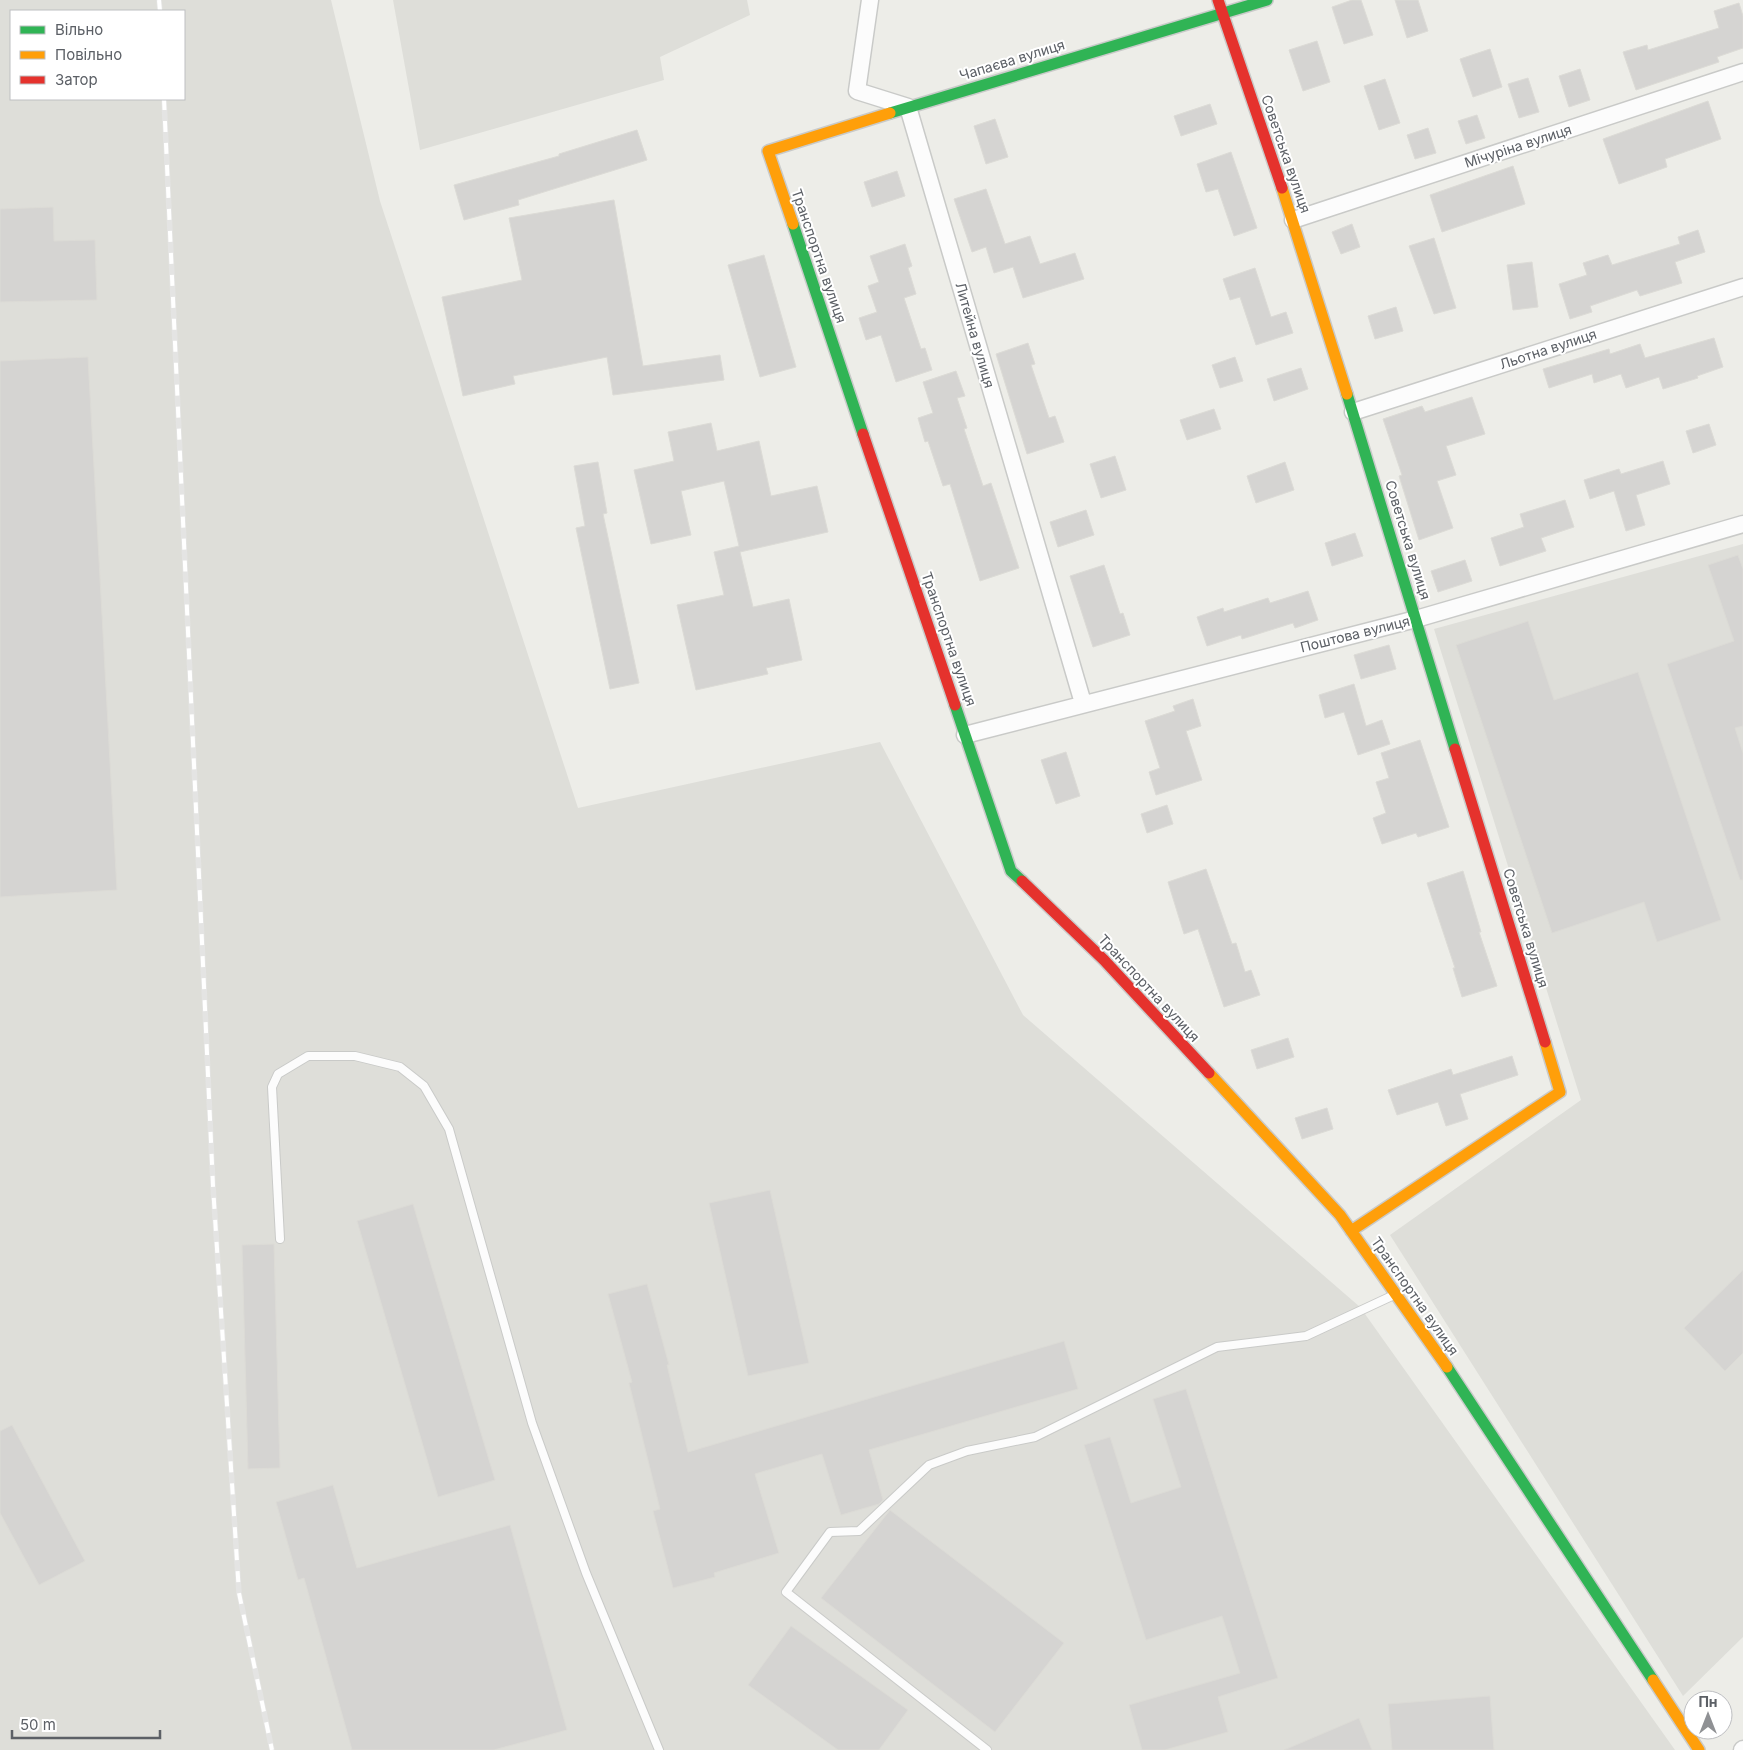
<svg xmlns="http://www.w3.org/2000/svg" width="1743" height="1750" viewBox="0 0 1743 1750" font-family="Inter,sans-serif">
  <rect width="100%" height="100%" fill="#edede8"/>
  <path fill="#deded9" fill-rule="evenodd" d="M0,0H331L380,201L578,808L880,742L1023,1015L1360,1307L1675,1750H0ZM11,11H184V99H11Z
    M393,0H747L750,15L660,57L664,80L420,150Z
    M1743,544V1637L1683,1696L1390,1235L1581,1100L1434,629Z"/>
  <path fill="#d5d4d2" stroke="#dcdbd6" d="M1352,0H1361L1373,35L1344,44L1332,7Z
    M1395,0H1418L1428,31L1407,38Z
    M1739,3L1743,16V48L1717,57L1719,62L1636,90L1623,52L1647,45L1648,50L1719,28L1714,11Z
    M1317,41L1330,82L1303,91L1289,50Z
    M1490,49L1502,87L1473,97L1460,59Z
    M1580,69L1590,100L1569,107L1559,76Z
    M1528,78L1539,112L1519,118L1508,84Z
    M1385,79L1400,123L1379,130L1364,86Z
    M1708,101L1721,139L1665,159L1667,167L1619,184L1603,139Z
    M1210,104L1217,124L1181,136L1174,116Z
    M1477,115L1485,138L1466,144L1458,121Z
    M995,119L1008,157L986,164L974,126Z
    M1428,128L1436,153L1415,159L1407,135Z
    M637,130L647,160L518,200L519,205L464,220L454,185L559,156V154Z
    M1231,152L1257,228L1234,236L1218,189L1206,192L1197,164Z
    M1513,166L1525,204L1442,232L1430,195Z
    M897,171L905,196L872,207L864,182Z
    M986,189L1005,244L1030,236L1040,264L1075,253L1084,279L1023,298L1013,267L994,273L986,247L972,252L954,199Z
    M614,200L643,366L720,355L724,380L613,395L607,357L513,376L515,384L463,396L442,297L522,280L509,218Z
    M53,207L54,241L95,240L97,300L0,302V209Z
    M1352,224L1360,247L1341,254L1332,232Z
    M1698,230L1705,252L1675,262L1682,283L1640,296L1637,290L1590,306L1592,312L1570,319L1559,284L1587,275L1583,263L1608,255L1612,265L1680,244L1678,237Z
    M1434,238L1456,308L1434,314L1409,246Z
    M905,244L912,266L908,268L916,294L904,298L921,349L925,348L932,370L896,382L881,335L866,340L859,318L877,312L868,286L879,282L870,256Z
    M764,255L796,367L760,377L728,265Z
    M1532,262L1538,307L1513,310L1507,265Z
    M1255,268L1271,317L1286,312L1293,333L1256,345L1240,297L1230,300L1223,279Z
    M1396,307L1403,331L1375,339L1368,316Z
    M1714,338L1723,367L1697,376L1698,378L1663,389L1659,377L1626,388L1621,374L1594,383L1592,374L1549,388L1543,369L1609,349L1610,354L1640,344L1645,358Z
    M1028,343L1035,364L1031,365L1049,418L1055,416L1064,442L1027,454L996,354Z
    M88,357L117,890L0,897V361Z
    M1235,357L1243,381L1220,388L1212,365Z
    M1301,368L1308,389L1274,401L1267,379Z
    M956,371L965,396L957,398L967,428L964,429L983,486L991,483L1019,568L980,581L950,484L943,486L928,441L925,442L918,418L933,413L923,382Z
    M1472,397L1485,434L1446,446L1456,475L1437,481L1453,528L1419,540L1399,476L1402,475L1383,419L1422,406L1425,412Z
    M1214,409L1221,429L1187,440L1180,420Z
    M711,423L717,451L759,441L771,496L817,486L828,532L740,552L753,607L789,599L802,660L766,668L768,674L696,690L677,605L724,595L714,552L739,546L724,481L681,491L691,535L651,544L634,470L674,461L668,432Z
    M1709,424L1716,445L1693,453L1686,431Z
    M1115,456L1126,490L1101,498L1090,464Z
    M1663,461L1670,484L1636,495L1645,525L1626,531L1614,491L1590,499L1584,480L1619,469L1621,474Z
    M598,462L607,513L603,514L639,683L610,689L576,528L585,526L574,466Z
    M1285,462L1294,490L1256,503L1247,476Z
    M1565,500L1574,527L1541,538L1546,551L1500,566L1491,538L1524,527L1520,514Z
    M1086,510L1094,535L1058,547L1050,522Z
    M1355,533L1363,556L1332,566L1325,543Z
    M1738,555L1743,569V726L1735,728L1743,753V880H1740L1667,664L1734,641L1708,565Z
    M1465,560L1472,581L1438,592L1431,571Z
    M1104,565L1120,614L1123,613L1130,635L1093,647L1070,576Z
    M1308,591L1318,620L1295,628L1293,623L1242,639L1241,635L1207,646L1197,617L1223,608L1224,612L1268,598L1270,603Z
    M1528,621L1554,700L1638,672L1721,920L1657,942L1644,902L1552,933L1456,645Z
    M1389,645L1396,669L1361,679L1354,655Z
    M1354,684L1366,726L1382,720L1390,744L1358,755L1344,712L1325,718L1319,695Z
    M1193,699L1201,726L1186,731L1202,780L1156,795L1149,772L1160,768L1145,721L1175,711L1173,706Z
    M1420,740L1449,827L1418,837L1416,833L1382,844L1373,818L1386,813L1376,782L1389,778L1381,753Z
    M1066,752L1080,796L1056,804L1041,760Z
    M1167,805L1173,824L1147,833L1141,814Z
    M1206,869L1232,944L1236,943L1245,972L1251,970L1260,995L1224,1007L1198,929L1184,934L1168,882Z
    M1463,871L1481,932H1479L1497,986L1462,997L1453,968H1455L1427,883Z
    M1288,1038L1294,1057L1257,1069L1251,1050Z
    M1512,1056L1518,1075L1460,1094L1468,1119L1446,1126L1438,1102L1397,1115L1388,1090L1451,1069L1453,1075Z
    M1327,1108L1333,1129L1302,1139L1295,1118Z
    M770,1190L809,1363L748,1376L709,1203Z
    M413,1204L495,1480L438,1497L357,1221Z
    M274,1244L280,1468L248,1469L242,1245Z
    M1743,1270V1353L1725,1371L1684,1328Z
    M647,1284L669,1365H667L688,1452L1064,1341L1078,1389L869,1450L883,1500L879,1504L841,1515L822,1454L755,1474L779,1553L714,1573L715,1577L673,1588L653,1511L660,1509L629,1383L632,1382L608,1294Z
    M1186,1389L1278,1678L1218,1697L1228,1732L1165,1750H1142L1129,1705L1240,1673L1222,1616L1146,1640L1084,1445L1110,1437L1131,1503L1181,1487L1153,1399Z
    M12,1425L85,1561L39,1585L0,1513V1431Z
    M333,1485L357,1568L510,1525L567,1730L494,1750H352L304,1578L298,1580L276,1502Z
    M890,1510L1064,1643L995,1732L821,1598Z
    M791,1626L908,1710L879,1750H838L748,1685Z
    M1490,1696L1494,1750H1392L1388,1704Z
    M1359,1718L1372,1750H1284Z"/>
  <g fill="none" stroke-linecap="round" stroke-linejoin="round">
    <g stroke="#c9cac8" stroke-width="10">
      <path id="lane" d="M280,1239L272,1087L278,1074L308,1056H355L400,1067L424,1086L449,1129L532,1423L586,1573L659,1750
        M987,1750L786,1592L830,1532L859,1531L929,1465L967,1451L1035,1437L1217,1347L1306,1336L1394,1295"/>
    </g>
    <g stroke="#c9cac8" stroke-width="19">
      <path id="street" d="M870,0L857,91L908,107L1083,703
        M1293,220L1743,72
        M1353,412L1743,287
        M965,735L1416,619L1743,524
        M1742,1750L1743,1749"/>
    </g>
    <g stroke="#c9cac9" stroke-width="14">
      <path id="fast" d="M890,113L1267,0
        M793,224L863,434
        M1347,394L1455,749
        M955,705L1011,871L1022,881
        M1447,1367L1653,1680"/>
    </g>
    <g stroke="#c9cac9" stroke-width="14">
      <path id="slow" d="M1282,188L1347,394
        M793,224L768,151L890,113
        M1209,1073L1340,1215L1447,1367
        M1351,1231L1560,1092L1545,1042
        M1653,1680L1699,1750"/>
    </g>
    <g stroke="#c9cac9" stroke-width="14">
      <path id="jam" d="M1218,0L1282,188
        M863,434L955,705
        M1455,749L1545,1042
        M1022,881L1104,960L1209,1073"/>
    </g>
    <use href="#lane" stroke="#fcfcfc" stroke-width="8"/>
    <use href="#street" stroke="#fcfcfc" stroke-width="16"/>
    <use href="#fast" stroke="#30b455" stroke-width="11"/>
    <use href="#slow" stroke="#ff9f0a" stroke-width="11"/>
    <use href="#jam" stroke="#e5322d" stroke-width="11"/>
    <g stroke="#e4e4e3" stroke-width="5.5">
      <path id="rail" d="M159,0L160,11
        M164,99L213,1186L239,1593L272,1750"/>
    </g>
    <use href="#rail" stroke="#fff" stroke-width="4" stroke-dasharray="11" stroke-linecap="butt"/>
  </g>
  <g text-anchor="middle" stroke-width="4" stroke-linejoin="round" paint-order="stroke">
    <g font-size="14" fill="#5c6066" stroke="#fff">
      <text transform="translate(1012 60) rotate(-17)" y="5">Чапаєва вулиця</text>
      <text transform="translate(1518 146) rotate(-18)" y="5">Мічуріна вулиця</text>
      <text transform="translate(1286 154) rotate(71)" y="5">Советська вулиця</text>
      <text transform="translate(819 256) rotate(71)" y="5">Транспортна вулиця</text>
      <text transform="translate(975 335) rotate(74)" y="5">Литейна вулиця</text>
      <text transform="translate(1548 349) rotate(-18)" y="5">Льотна вулиця</text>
      <text transform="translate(1408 540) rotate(73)" y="5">Советська вулиця</text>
      <text transform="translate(1355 634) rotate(-14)" y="5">Поштова вулиця</text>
      <text transform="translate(949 639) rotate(71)" y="5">Транспортна вулиця</text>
      <text transform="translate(1526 928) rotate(73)" y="5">Советська вулиця</text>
      <text transform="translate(1149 988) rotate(47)" y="5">Транспортна вулиця</text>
      <text transform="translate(1415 1296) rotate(55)" y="5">Транспортна вулиця</text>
    </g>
  </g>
  <rect x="10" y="10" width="175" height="90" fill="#ffffff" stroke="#bebfc2"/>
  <rect x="20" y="26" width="25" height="8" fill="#30b455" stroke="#bebfc2"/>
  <text x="55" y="35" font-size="15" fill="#5c6066">Вільно</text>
  <rect x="20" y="51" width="25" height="8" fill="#ff9f0a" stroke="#bebfc2"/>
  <text x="55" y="60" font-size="15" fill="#5c6066">Повільно</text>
  <rect x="20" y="76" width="25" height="8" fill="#e5322d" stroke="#bebfc2"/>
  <text x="55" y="85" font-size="15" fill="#5c6066">Затор</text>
  <g transform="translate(1708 1715)"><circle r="24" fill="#ffffff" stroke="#bebfc2"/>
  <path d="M0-4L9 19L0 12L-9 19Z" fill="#8f9194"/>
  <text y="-8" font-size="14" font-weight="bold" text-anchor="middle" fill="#5c6066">Пн</text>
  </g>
  <path d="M12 1730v8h148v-8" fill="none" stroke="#5c6066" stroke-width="2.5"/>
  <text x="20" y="1730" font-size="15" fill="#5c6066" stroke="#ffffff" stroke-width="4" paint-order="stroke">50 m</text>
</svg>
